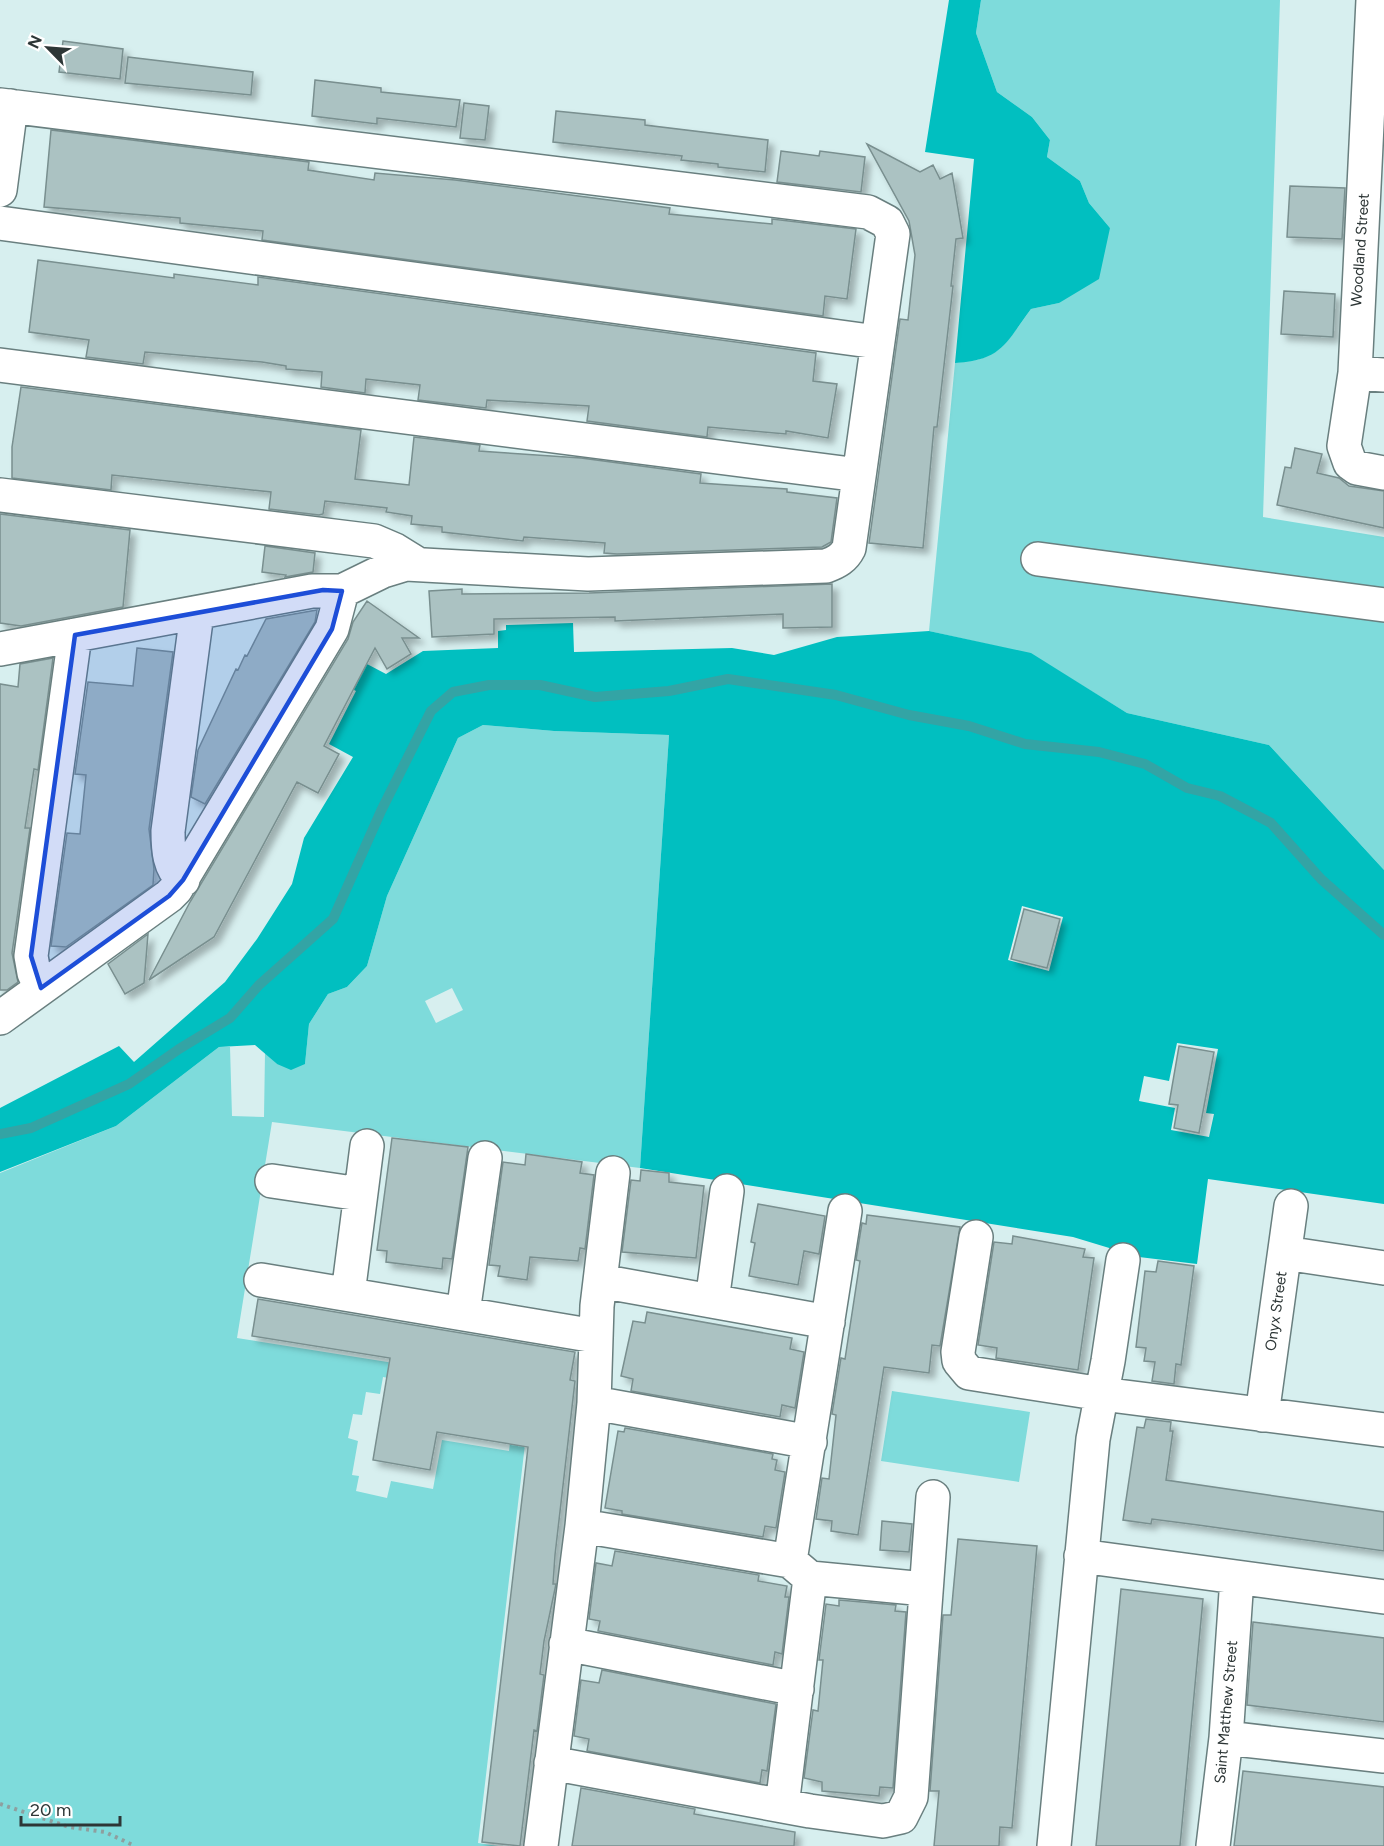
<svg xmlns="http://www.w3.org/2000/svg" width="1384" height="1846" viewBox="0 0 1384 1846" font-family="Figtree,sans-serif">
  <defs>
    <filter id="shadow"><feDropShadow dx="5.5" dy="5.5" stdDeviation="3" flood-color="#0004"/></filter>
  </defs>
  <rect width="100%" height="100%" fill="#d7efef"/>
  <path fill="#7edbdb" fill-rule="evenodd" d="M981,0H1280L1263,517L1384,537V870L1269,745L1127,713L1031,654L929,631L955,363C1001,360 1005,344 1031,309L1059,303L1110,228L1089,203L1080,181L1047,157L1050,140L1032,117L997,92L976,33Z
    M483,725L554,731L669,735L640,1168L272,1122L237,1338L532,1385L478,1843L498,1846H0V1173L116,1126L219,1047H230L232,1116L264,1117L265,1053L277,1064H305L309,1024L328,994L347,987L367,966L387,896L458,738ZM452,988L463,1010L436,1023L425,1001ZM383,1377L515,1401L509,1451L442,1440L433,1489L391,1481L387,1498L356,1491L359,1476L352,1475L358,1441L348,1438L353,1414L362,1415L366,1392L380,1394Z
    M892,1391L1030,1412L1019,1482L881,1461Z"/>
  <path fill="#01bfc0" fill-rule="evenodd" d="M949,0H981L976,33L997,92L1032,117L1050,140L1047,157L1080,181L1089,203L1110,228L1099,279L1059,303L1031,309C1005,344 1002,360 955,363L974,159L925,152Z
    M573,623L574,652L732,648L774,655L837,637L929,631L1031,653L1127,713L1269,745L1384,870V1204L1208,1179L1197,1264L1139,1257L1073,1237L640,1168L669,735L554,731L483,725L458,738L387,896L367,966L347,987L328,994L309,1024L305,1064L291,1070L277,1064L255,1045L219,1047L116,1126L0,1172V1108L119,1046L134,1062L225,982L257,939L292,884L304,838L353,757L329,744L356,691L334,679L348,654L386,674L423,651L498,648V631L506,630V625ZM1022,906L1063,917L1049,971L1008,960ZM1177,1043L1218,1049L1206,1113L1214,1114L1209,1137L1171,1130L1175,1108L1139,1101L1144,1076L1169,1081Z"/>
  <g fill="none" stroke-linecap="round" stroke-linejoin="round">
    <path stroke="#33a4a5" stroke-width="10" d="M0,1134L31,1128L129,1084L179,1049L230,1018L259,985L333,919L381,811L431,711L453,692L489,685H540L595,697L669,691L728,679L836,695L909,715L969,726L1025,744L1099,752L1145,764L1187,788L1220,796L1271,823L1321,879L1384,935"/>
  </g>
  <path fill="#abc2c2" stroke="#798f8f" stroke-width="1.5" filter="url(#shadow)" d="M63,41L123,49L120,79L59,72Z
    M128,57L253,72L251,95L125,83Z
    M315,80L381,88V92L460,100L456,127L377,118V124L312,116Z
    M464,103L489,106L485,140L460,138Z
    M556,111L645,120V125L768,140L765,172L718,167V164L681,160L682,156L553,142Z
    M51,130L309,162L308,170L374,180L375,173L455,180L670,208L669,214L772,224V219L856,229L847,299L825,296L823,316L262,240L263,231L180,223V218L44,207Z
    M867,144L920,172L933,165L940,179L952,173L963,238L956,239L951,286H953L937,427H934L923,548L869,543L900,319L908,320L915,255L909,221Z
    M781,151L819,156L820,151L865,157L861,192L777,182Z
    M1290,186L1345,188L1342,239L1287,237Z
    M38,260L174,278V274L258,285V277L816,353L813,381L837,384L828,438L786,431V434L708,427L707,437L587,421L589,406L487,400L486,408L418,400L420,385L366,379L365,393L321,387L322,372L286,369V366L262,362L145,352L143,364L86,357L89,340L29,332Z
    M1284,291L1335,294L1333,337L1281,334Z
    M21,387L361,430L355,479L409,485L414,437L480,445L479,451L581,458L701,474L700,483L787,489V492L837,498L831,542L822,547L617,554L604,553L605,543L524,537L523,541L442,532V527L411,524L412,516L386,512L387,508L325,501L323,514L319,515L269,509L271,492L112,475L111,490L12,478V447Z
    M1295,448L1322,454L1317,473L1339,478L1349,486L1384,491V528L1277,505L1285,467L1291,468Z
    M0,514L130,530L123,607L21,626L0,623Z
    M265,546L315,553L313,572L285,577L286,575L262,572Z
    M832,584V627L783,628V614L615,621V617L558,618L494,619V634L432,637L429,591L462,589V594L589,593Z
    M367,601L419,638H402L411,654L387,669L375,648L324,746L339,754L318,793L297,782L214,937L149,980L190,902L348,639L353,622Z
    M317,610L315,622L205,804L191,797L198,750L236,669L238,670L245,655L247,656L266,619Z
    M137,648L173,652L149,829L154,869L153,885L66,947L51,946L67,833L80,834L86,775L75,774L88,682L133,686Z
    M53,658L38,770L34,769L25,828H30L12,953L18,982L7,990H0V684L18,687L20,664Z
    M1024,909L1060,919L1047,968L1011,959Z
    M148,934L144,983L125,994L108,964Z
    M1179,1046L1214,1052L1199,1133L1174,1128L1178,1105L1169,1104Z
    M392,1138L468,1147L452,1259L443,1258L442,1269L386,1262L387,1251L377,1250Z
    M526,1154L582,1162L580,1173L594,1175L585,1249L580,1248L578,1261L530,1257L527,1280L498,1276L500,1266L489,1265L503,1162L525,1165Z
    M641,1170L669,1173V1182L704,1186L696,1258L622,1252L631,1180L640,1181Z
    M758,1204L825,1216L819,1254L804,1251L798,1285L749,1276L755,1243L751,1242Z
    M867,1215L960,1227L940,1346L932,1345L929,1373L884,1367L858,1535L831,1531L832,1521L816,1519L822,1478L829,1479L836,1415L832,1414L841,1358L845,1359L860,1261L856,1260L862,1223L866,1224Z
    M1013,1236L1085,1249L1083,1257L1094,1258L1078,1370L996,1358L997,1348L978,1345L994,1242L1012,1244Z
    M1158,1261L1194,1266L1181,1365L1176,1364L1174,1384L1152,1381L1155,1362L1144,1361L1146,1348L1136,1347L1145,1271L1156,1272Z
    M258,1299L575,1352L570,1380L575,1381L555,1555L553,1584H556L544,1641L540,1674L544,1675L537,1731L534,1730L520,1846L482,1842L528,1447L437,1432L430,1470L373,1460L390,1358L252,1336Z
    M647,1312L792,1338L790,1349L804,1352L795,1408L782,1405L780,1417L631,1391L633,1379L621,1376L633,1321L645,1323Z
    M1146,1419L1171,1422L1170,1431H1173L1166,1480L1384,1512V1551L1198,1525L1152,1519L1151,1524L1123,1520L1137,1427L1144,1428Z
    M625,1428L773,1454L772,1459L777,1460L775,1470L785,1472L776,1528L765,1526L763,1537L622,1514V1511L605,1508L618,1431L624,1432Z
    M882,1521L912,1524L909,1552L880,1550Z
    M958,1539L1037,1546L1012,1828L1000,1827L999,1846H934L939,1791H930L943,1615H951Z
    M615,1551L759,1575L758,1581L787,1586L785,1597H789L782,1654L775,1652L773,1665L598,1631L600,1621L589,1619L596,1563L612,1566Z
    M1121,1589L1203,1599L1180,1846H1096Z
    M839,1600L896,1605L895,1611L906,1612L893,1788L880,1787L879,1796L822,1791V1782L804,1778L813,1710L818,1711L823,1660H819L826,1604L839,1606Z
    M1253,1622L1384,1638V1722L1247,1705Z
    M602,1670L776,1704L767,1771L762,1770L760,1783L587,1751L589,1739L574,1736L581,1680L599,1683Z
    M1243,1771L1384,1787V1846H1234Z
    M581,1788L695,1809L694,1814L795,1832L794,1846H572Z"/>
  <g fill="none" stroke-linecap="round" stroke-linejoin="round">
    <g stroke="#697f7f" stroke-width="36">
      <path id="minor" d="M1373,0L1355,373L1344,446L1350,463L1357,468L1384,473
        M0,105L868,212L887,222L893,234L849,548C844,558 837,562 826,566L588,574L406,564L383,571L342,591H312L0,649
        M0,190L11,106
        M0,223L877,342
        M0,365L859,475
        M1355,373L1384,375
        M0,495L374,541L395,550L416,563
        M1038,559L1384,605
        M183,880C169,867 168,850 168,831L197,613
        M41,988L34,973L31,956L75,635
        M0,1018L169,896L176,889L332,629L342,591
        M272,1181L360,1194
        M976,1237L958,1352L959,1361L969,1373L1102,1394L1384,1430
        M1285,1253L1384,1268
        M261,1280L595,1336
        M600,1281L828,1322
        M348,1294L367,1146
        M712,1301L727,1191
        M463,1313L485,1158
        M594,1403L810,1442
        M1262,1415L1291,1206
        M582,1526L790,1561L810,1578L925,1589
        M1081,1556L1384,1597
        M790,1561L845,1211
        M566,1644L797,1689
        M1226,1738L1384,1756
        M551,1763L810,1811L883,1821L901,1817L911,1797L933,1497
        M782,1806L810,1578
        M541,1846L582,1526L594,1403L597,1306L613,1173
        M1054,1846L1093,1439L1108,1361L1123,1260
        M1213,1846L1226,1738L1237,1578"/>
    </g>
    <path stroke="#8e9f9f" stroke-width="4" stroke-dasharray="3 4.5" stroke-linecap="butt" d="M0,1804L69,1827L105,1832L135,1846"/>
    <use href="#minor" stroke="#fff" stroke-width="33"/>
  </g>
  <path fill="#1d4ed8" fill-opacity="0.2" stroke="#1d4ed8" stroke-width="4.5" stroke-linejoin="round" d="M323,590L342,591L332,629L183,880L169,896L41,988L31,956L75,635Z"/>
  <g text-anchor="middle" stroke-width="5" stroke-linejoin="round" paint-order="stroke">
    <g font-size="15" fill="#2d3636" stroke="#fff">
      <text transform="translate(1360 250) rotate(-86)" y="5">Woodland Street</text>
      <text transform="translate(1276 1311) rotate(-82)" y="5">Onyx Street</text>
      <text transform="translate(1226 1712) rotate(-85)" y="5">Saint Matthew Street</text>
    </g>
  </g>
  <g transform="translate(48 48) rotate(295)" stroke="#ffffff" stroke-width="4.5" paint-order="stroke">
  <path d="M0-4.5L10 22L0 15L-10 22Z" fill="#2d3636"/>
  <text y="-9" font-size="16" font-weight="bold" text-anchor="middle" fill="#2d3636">N</text>
  </g>
  <path d="M21 1816v9h99v-9" fill="none" stroke="#2d3636" stroke-width="3"/>
  <text x="30" y="1816" font-size="18" fill="#2d3636" stroke="#ffffff" stroke-width="4.5" paint-order="stroke">20 m</text>
</svg>
